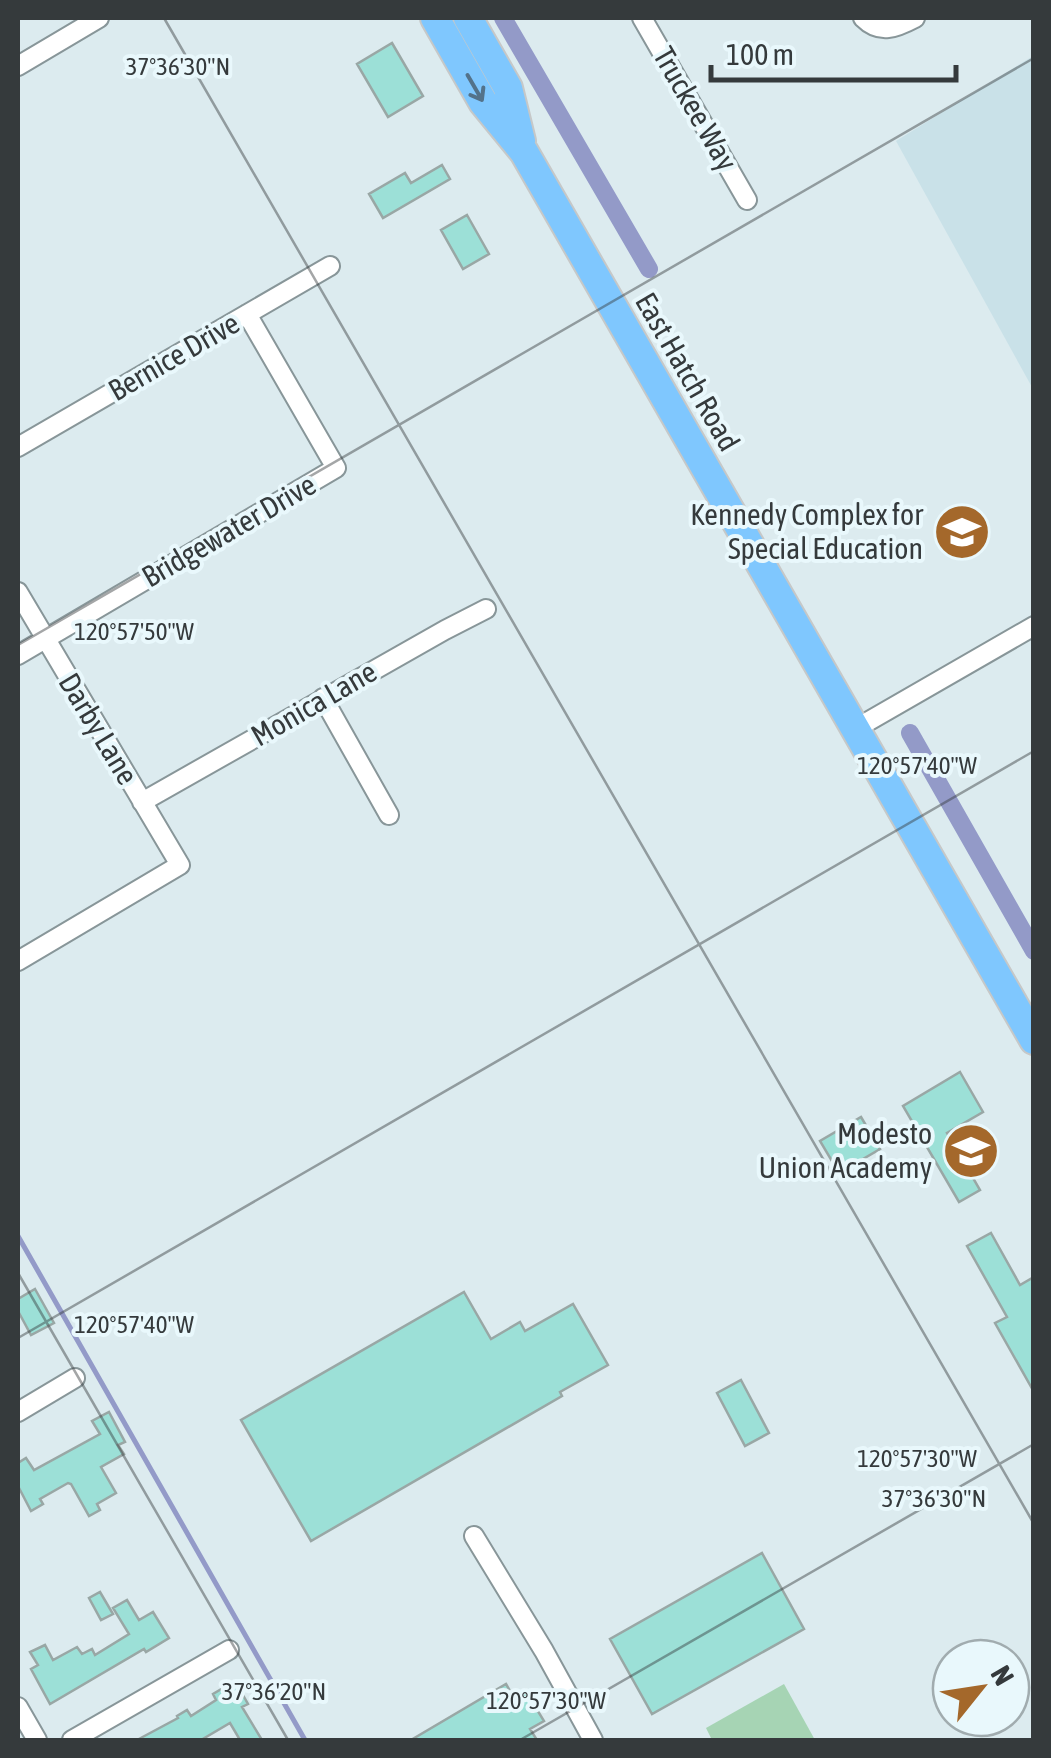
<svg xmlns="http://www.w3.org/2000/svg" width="1051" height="1758" viewBox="0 0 1051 1758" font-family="'Asap Condensed',sans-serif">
  <rect width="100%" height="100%" fill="#dcebef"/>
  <path fill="#c9e1e8" d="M1033,56V389L896,141Z"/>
  <path fill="#a6d4b4" d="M784,1684L815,1740H712L706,1728Z"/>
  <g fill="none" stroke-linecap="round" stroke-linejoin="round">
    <path stroke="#939ac8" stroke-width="5" d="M18,1236L305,1740"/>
    <path stroke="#939ac8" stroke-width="18" d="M503,18L649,269
      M910,733L1034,951"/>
  </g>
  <path fill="#9ce0d7" stroke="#99a7a5" stroke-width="2.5" d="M392,43L423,96L388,117L357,64Z
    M442,165L450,179L383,218L369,194L405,173L411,183Z
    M467,215L489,254L463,269L441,230Z
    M960,1072L983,1112L947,1133L980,1190L959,1202L903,1106Z
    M861,1117L880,1149L839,1173L820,1141Z
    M991,1233L1020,1285L1034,1277V1392L995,1323L1007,1317L967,1246Z
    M35,1289L54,1323L31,1335L18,1311V1299Z
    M464,1292L491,1339L520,1322L525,1331L573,1304L608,1365L560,1392L562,1396L311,1541L241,1420Z
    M741,1380L769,1433L745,1446L717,1393Z
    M109,1412L125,1442L118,1445L124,1454L101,1467L116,1493L97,1504L100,1510L89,1516L71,1484L68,1483L40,1499L43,1504L31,1511L18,1486V1463L26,1458L34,1470L100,1434L92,1421Z
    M762,1553L804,1629L652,1714L610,1639Z
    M100,1592L113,1614L101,1620L89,1598Z
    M127,1600L139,1620L153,1612L169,1638L146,1652L144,1649L50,1704L31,1669L38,1665L30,1652L45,1645L53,1660L77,1647L82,1654L92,1649L95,1655L129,1634L113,1608Z
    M235,1681L248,1704L242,1707L262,1740H240L230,1723L201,1740H137L178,1718L177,1716L187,1710L191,1716L216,1700L213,1694Z
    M506,1684L513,1696L525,1690L544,1721L530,1729L537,1740H411Z"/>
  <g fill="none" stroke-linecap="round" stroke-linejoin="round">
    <g stroke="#889699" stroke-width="22">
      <path id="street" d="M642,18L747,200
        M863,18C880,35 896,28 915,18
        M18,66L99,18
        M18,447L330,266
        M18,592L180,865L18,961
        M18,655L336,468L247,314
        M323,698L389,815
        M855,729L1034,626
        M142,802L445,630L486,609
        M18,1412L75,1378
        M474,1536L544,1651L593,1740
        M18,1707L37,1740
        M72,1740L229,1650"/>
    </g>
    <g stroke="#c6c8c8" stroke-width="32">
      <path id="primary" d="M435,18L483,102L524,152L1034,1040
        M468,18L508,88L521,141"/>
    </g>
    <use href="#street" stroke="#fff" stroke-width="18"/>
    <use href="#primary" stroke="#7fc7fe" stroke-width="28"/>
  </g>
  <defs><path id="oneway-shaft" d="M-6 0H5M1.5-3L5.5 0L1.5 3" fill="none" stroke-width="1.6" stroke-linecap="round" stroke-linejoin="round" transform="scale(2.5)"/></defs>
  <use stroke="#53728a" href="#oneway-shaft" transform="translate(475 88) rotate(60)"/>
  <path fill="none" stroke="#353a3c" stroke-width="2.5" stroke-opacity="0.45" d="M164,18L1034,1524M18,645L1034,58M18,1273L288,1740M18,1338L1034,751M520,1740L1034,1444"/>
  <defs>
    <g id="school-disc" transform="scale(2.875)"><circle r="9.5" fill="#a4682b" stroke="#e9f8fc"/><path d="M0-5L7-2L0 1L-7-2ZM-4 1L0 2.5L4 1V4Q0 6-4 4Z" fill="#fff"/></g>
  </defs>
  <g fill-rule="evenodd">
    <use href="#school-disc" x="962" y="532"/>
    <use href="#school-disc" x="971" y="1151"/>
  </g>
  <g text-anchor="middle" stroke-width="8" stroke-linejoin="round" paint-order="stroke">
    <g font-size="30" fill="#353a3c" stroke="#e9f8fc">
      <text transform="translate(695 109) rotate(60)" y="10">Truckee Way</text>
      <text transform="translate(174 357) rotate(-30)" y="10">Bernice Drive</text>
      <text transform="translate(687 372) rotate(60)" y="10">East Hatch Road</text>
      <text transform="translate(229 531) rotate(-30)" y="10">Bridgewater Drive</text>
      <text transform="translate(314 704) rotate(-30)" y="10">Monica Lane</text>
      <text transform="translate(98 729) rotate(59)" y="10">Darby Lane</text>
    </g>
    <g font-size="30" fill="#353a3c" stroke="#e9f8fc" text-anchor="end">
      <text x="923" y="525">Kennedy Complex for<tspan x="923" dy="34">Special Education</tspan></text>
      <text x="932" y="1144">Modesto<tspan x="932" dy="34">Union Academy</tspan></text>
    </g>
  </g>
  <g font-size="25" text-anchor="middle" fill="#353a3c" stroke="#e9f8fc" stroke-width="8" stroke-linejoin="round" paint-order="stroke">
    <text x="178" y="75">37°36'30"N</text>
    <text x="134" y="640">120°57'50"W</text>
    <text x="917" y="774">120°57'40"W</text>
    <text x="134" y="1333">120°57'40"W</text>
    <text x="917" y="1467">120°57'30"W</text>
    <text x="934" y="1507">37°36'30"N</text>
    <text x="274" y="1700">37°36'20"N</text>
    <text x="546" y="1709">120°57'30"W</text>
  </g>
  <rect width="1051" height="1758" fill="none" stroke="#353a3c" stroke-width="40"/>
  <g transform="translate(981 1688) rotate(60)"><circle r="48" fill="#e9f8fc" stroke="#a1acaf" stroke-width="2.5"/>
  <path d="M0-8L18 38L0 25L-18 38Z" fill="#a4682b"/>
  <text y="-15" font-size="28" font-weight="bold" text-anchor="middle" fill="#353a3c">N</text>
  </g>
  <path d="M711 65v15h245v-15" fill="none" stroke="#353a3c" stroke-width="5"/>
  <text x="726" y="65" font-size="30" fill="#353a3c" stroke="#e9f8fc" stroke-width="8" paint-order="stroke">100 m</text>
</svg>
